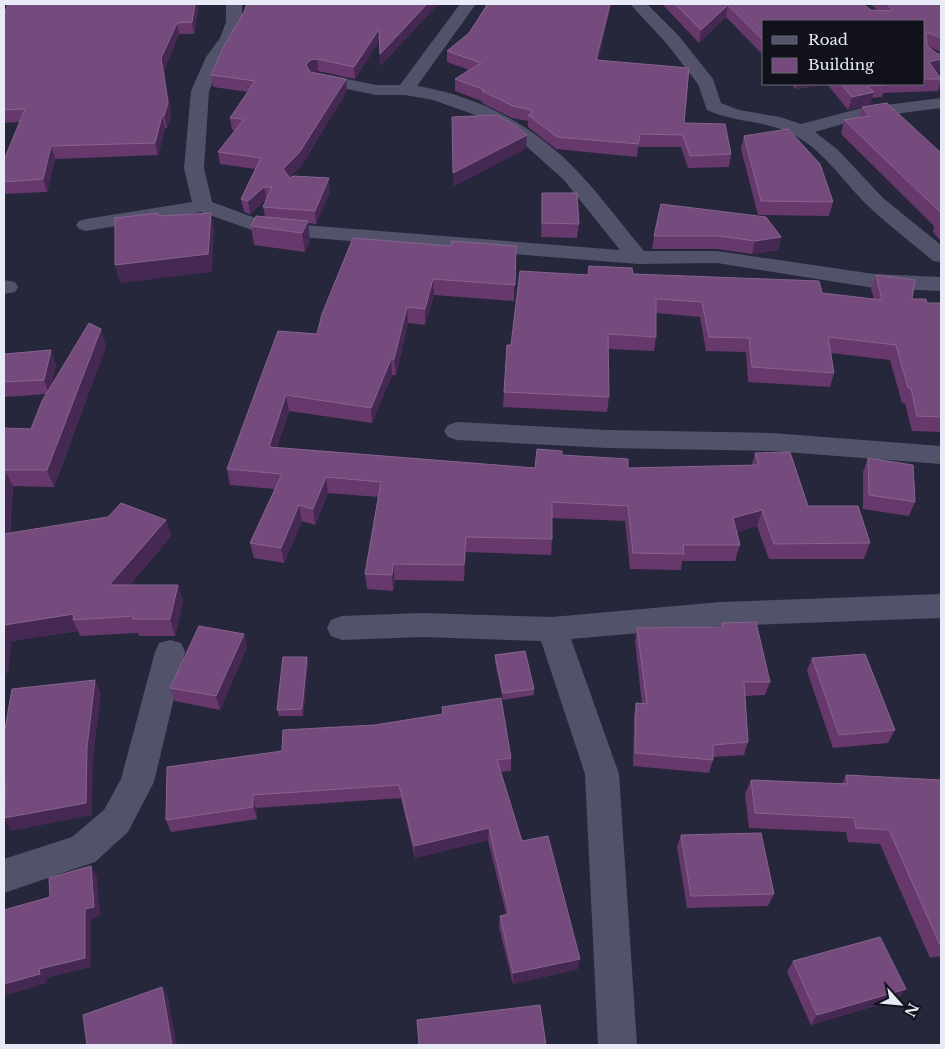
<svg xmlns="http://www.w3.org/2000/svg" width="945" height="1049" viewBox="0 0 945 1049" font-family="'Libre Baskerville',serif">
  <rect width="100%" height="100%" fill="#26273b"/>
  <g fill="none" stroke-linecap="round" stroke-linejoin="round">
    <path fill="#52536a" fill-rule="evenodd" d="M226,4H242V22L236,38L224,57L209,91L204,168L212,202L266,222L620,250L564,180L517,138L481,117L433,100L405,95H376L312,82L309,78L312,74L318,73L376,85H400L460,4H476L417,86C479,96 535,126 578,172C602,197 622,225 644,251H717L874,274L941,277V291L874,288L717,263L638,264L263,234L201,212L86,231L79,229L76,225L79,221L86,219L192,202L184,168L191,91L206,57L220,38L226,22Z
      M630,4H647L679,36L713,79L721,103L739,110L780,117L801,124L862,108L941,98V108L863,118L815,132L838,150L883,198L941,245V262L933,261C911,242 887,224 866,204C843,181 824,151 794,135C768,120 734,123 707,110L698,84L667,44Z
      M4,280L15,282L18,287L15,292L4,294Z
      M457,422L607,430L772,433L941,446V464L772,451L607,448L457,440L448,437L444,431L448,425Z
      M941,594V618L720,626L571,639L619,774L637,1045H598L585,774L541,641L422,637L342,640L331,636L327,628L331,620L342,616L422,613L552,617L720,602Z
      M170,640L181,643L185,652L154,782L128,832L95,862L4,893V859L72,837L104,810L121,779L155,652L159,643Z"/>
  </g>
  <path fill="#66386c" d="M199,4L194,34H179L164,70L171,115L167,128H165L158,155L55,159L47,192L4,194V160L20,122L4,123V15Z
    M438,4L380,66L379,41L355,79L318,71L312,72L346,79L347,91L301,166L289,177L330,191L316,224L308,223L310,240L305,252L254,245L251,226L265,217L263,207L266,199L250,214L244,212L241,199L255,169L220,164L218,152L235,130H232L230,118L248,92L213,87L211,75Z
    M485,4H611L598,60L684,123L731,154L729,167L688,168L681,147H638L637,157L556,149L528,127V121L512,118L482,103V101L455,91V79L469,70L447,62V51L469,33L485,7Z
    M662,4H863L871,10H877L870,4H941V52L927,46L937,72L941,78V80L938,91L883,93L882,97L872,98L870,105L848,110L827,84L796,89L791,84H924V21H764V56L726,17L699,43Z
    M862,107L941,153V241L933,232L934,226L841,134L844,120L859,118Z
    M744,136L833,202L829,216L758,215L741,149Z
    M542,193L579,224L577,238L541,237Z
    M661,204L781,237L778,250L752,254L717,249H652L654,236Z
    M451,246H516L514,301L434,295L425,325L408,323L396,375H392L372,423L289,411L277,447L535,468L562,455L628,468L752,465L755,453L808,506L870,543L864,559H769L757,526L737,532L740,545L735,561H682L681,570L630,569L625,521L552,518V539L551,555L466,552L464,581L395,580L393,591L367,589L365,574L378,497L328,493L315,525L302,521L284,563L254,558L250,543L275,489L230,485L227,469L317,334Z
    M589,266L633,274L874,299L871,289L876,275L912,299L927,303H941V432L912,431L905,403H902L890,360L831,353L834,373L830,387L748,382L746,352L706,351L700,317L656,313V337L654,351L608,349L609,397L607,412L503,407L504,392L588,275Z
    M106,346L54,487L13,486L10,533L166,520L171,536L130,585H178L183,601L175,636H139L138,633L80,636L78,631L11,641L8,673L4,428L31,429L46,394L4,397V356L56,365L51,386Z
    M868,458L915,502L909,516L863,509V472Z
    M722,623L770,682L765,695L745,696L748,742L744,755L713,757V760L709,773L633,766L634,716L636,703L642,704L635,641L637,628L721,627Z
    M244,634L247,647L220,710L175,701L170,688Z
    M495,655L534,689V695L503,700L495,662Z
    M307,657L308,664L303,716H279L277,710Z
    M812,658L895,730L888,743L833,748L807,671Z
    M442,707L511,758V771L500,772L522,841L578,969L513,984L499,927L500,916L506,914L488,840L415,858L401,798L256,808L257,819L171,832L166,820L282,751L375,725L442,714Z
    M846,775L941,780V956L930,958L880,844L848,842L846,832L749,828L745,794L751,780L842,784Z
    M681,835L774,894L768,906L687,908L677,847Z
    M793,961L898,999L811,1025L787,972Z"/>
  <path fill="#462952" d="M195,4H199L194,34L192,22Z
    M427,4H438L380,66V54Z
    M610,4H611L595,72L596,60Z
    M728,5L726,17L699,43L701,30Z
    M177,23L179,34L164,70L171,115L167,128L164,116L161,58Z
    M379,29V41L355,79L354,67Z
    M317,59L318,71L312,72L308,77L306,65L310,60Z
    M941,59V71L926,74L929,62Z
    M346,79L347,91L301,166L284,181L283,169Z
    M797,84H827L796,89Z
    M874,92L870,105L848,110L852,97Z
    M162,116L165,128L158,155L155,143Z
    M527,135L526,149L453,187V173Z
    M51,146L55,159L47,192L43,179Z
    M329,178L330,191L316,224L315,211Z
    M264,187L266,199L250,214L248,201Z
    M211,213L214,230L212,272L120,283L115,265Z
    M308,221L310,240L305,252L302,233Z
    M781,237L778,250L752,254L755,241Z
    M433,279L434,295L425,325V309Z
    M407,307L408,323L396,375L394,359Z
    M101,329L106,346L54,487L47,470Z
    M51,350L56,365L49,394L44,380Z
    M391,359L392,375L372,423L371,408Z
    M286,395L289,411L272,463L269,447Z
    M5,470L13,486L8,551L4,541V490Z
    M326,477L328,493L315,525L313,509Z
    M299,505L302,521L284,563L281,548Z
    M762,510L757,526L729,534L733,518Z
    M166,520L171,536L116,601L109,585Z
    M466,537V552L464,581V565Z
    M393,564L395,580L393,591L392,575Z
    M178,585L183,601L175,636L170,619Z
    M74,614L73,620L78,631L11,641L8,673H4V625Z
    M244,634L247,647L220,710L216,696Z
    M307,657L308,664L303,716L302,709Z
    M95,680L101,693L93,759L92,815L11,831L4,818L87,747Z
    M6,782L14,795L4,797V783Z
    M253,795L256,808L257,819L253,807Z
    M489,828L488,840L415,858L414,846Z
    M91,866L97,876L100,916L91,919V967L46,978L47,983L4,996V984L39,969L85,909Z
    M580,959L578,969L513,984V973Z
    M162,987L168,997L177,1045H172Z
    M906,989L898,999L811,1025L817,1015Z"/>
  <path fill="#744b7c" stroke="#86648f" d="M8,4H195L192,22L177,23L161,58L168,103L164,116H162L155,143L51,146L43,179L4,182V160L25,109L4,110V15Z
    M247,4H427L380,54L379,29L354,67L317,59L310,60L306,65L310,72L346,79L299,153L283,169L290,178L293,176L329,178L315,211L263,207L272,187H264L248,201L241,199L261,158L218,152L244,119L230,118L255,81L211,75L224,46L244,12Z
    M488,4H610L596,60L689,68L684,123L725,124L731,154L690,156L683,135L640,134L638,144L557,137L528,115H531V110L513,106L482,91L485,90L455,79L481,63L447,51L469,33Z
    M675,4H863L871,10L890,11L892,9L886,4H941V38L926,32L927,46L938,54H941V59L929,62L941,79H924V21H764V41L728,5L701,30Z
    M841,84H885V85L867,86L874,92L852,97Z
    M887,103L941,153V213L844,120L869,116L862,107Z
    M497,115L516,126L527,135L453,173L452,117Z
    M788,129L820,164L833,202L761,201L744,136Z
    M542,193H577L579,224L542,223Z
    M661,204L766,217L781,237L755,241L720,236H654Z
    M158,213L159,216L211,213L208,254L115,265V218Z
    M256,216L308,221L302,233L251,226Z
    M353,238L451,246L452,241L516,246L515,285L433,279L425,309L407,307L394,359H391L371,408L286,395L269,447L535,468L537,449L562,451V455L628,459V468L759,465L755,453L790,452L808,506H858L870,543L774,544L762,510L733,518L740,545H683L684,554L633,553L628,506L552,502V539L466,537L464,565L393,564L392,575L365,574L381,482L326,477L313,509L299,505L281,548L250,543L282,474L227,469L278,331L317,334L322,314Z
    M589,266L632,268L633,274L819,281L822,293L882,300L876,275L915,280L912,299H926L927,303H941V417L917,416L911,388H908L896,345L828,337L834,373L752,367L749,338L709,337L702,302L656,299V337L608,334L609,397L504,392L507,345H511L520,271L588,275Z
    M89,323L101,329L47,470H5L4,490V428L31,429L42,401Z
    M51,350L44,380L4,382V354Z
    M868,458L913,465L915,502L869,495Z
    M121,503L166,520L109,585H178L170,619H133V616L73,620L74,614L4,625V534L108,517Z
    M756,622L770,682H744L748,742L713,745V760L635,753L636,703L647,704L637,628L723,627L722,623Z
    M199,626L244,634L216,696L170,688Z
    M525,651L534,689L503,693L495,655Z
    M865,654L895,730L839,735L812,658Z
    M283,657H307L302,709L277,710Z
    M95,680L87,747L86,803L4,818L6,782L4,783V729H5L12,689Z
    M501,698L511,758L497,760L522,841L548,836L580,959L513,973L500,916L509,914L489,828L414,846L399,785L253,795V807L166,820L167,767L282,751L283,730L375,725L443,714L442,707Z
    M846,775L941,780V945H940L889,830L856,828L854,818L755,813L751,780L848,784Z
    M761,833L774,894L691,896L681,835Z
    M91,866L94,907L85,909V958L39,969L40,974L4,984V910L50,897L49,878Z
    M880,937L906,989L817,1015L793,961Z
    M162,987L172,1045H87L83,1015Z
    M540,1005L546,1045H419L417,1020Z"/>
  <rect width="945" height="1049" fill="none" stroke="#e9eaf8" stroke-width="10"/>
  <rect x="762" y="20" width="162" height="65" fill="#10111a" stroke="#676873"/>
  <rect x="772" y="36" width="25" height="8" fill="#52536a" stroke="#676873"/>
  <text x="808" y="45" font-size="15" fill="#e9eaf8">Road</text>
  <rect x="772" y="58" width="25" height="15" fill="#744b7c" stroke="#676873"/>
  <text x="808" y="70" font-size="15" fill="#e9eaf8">Building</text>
  <g transform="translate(900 1004) rotate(117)" stroke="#10111a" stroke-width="4" paint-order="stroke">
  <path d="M0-4L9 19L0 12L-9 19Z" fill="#e9eaf8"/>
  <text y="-8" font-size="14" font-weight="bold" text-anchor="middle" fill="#e9eaf8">N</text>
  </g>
</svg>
